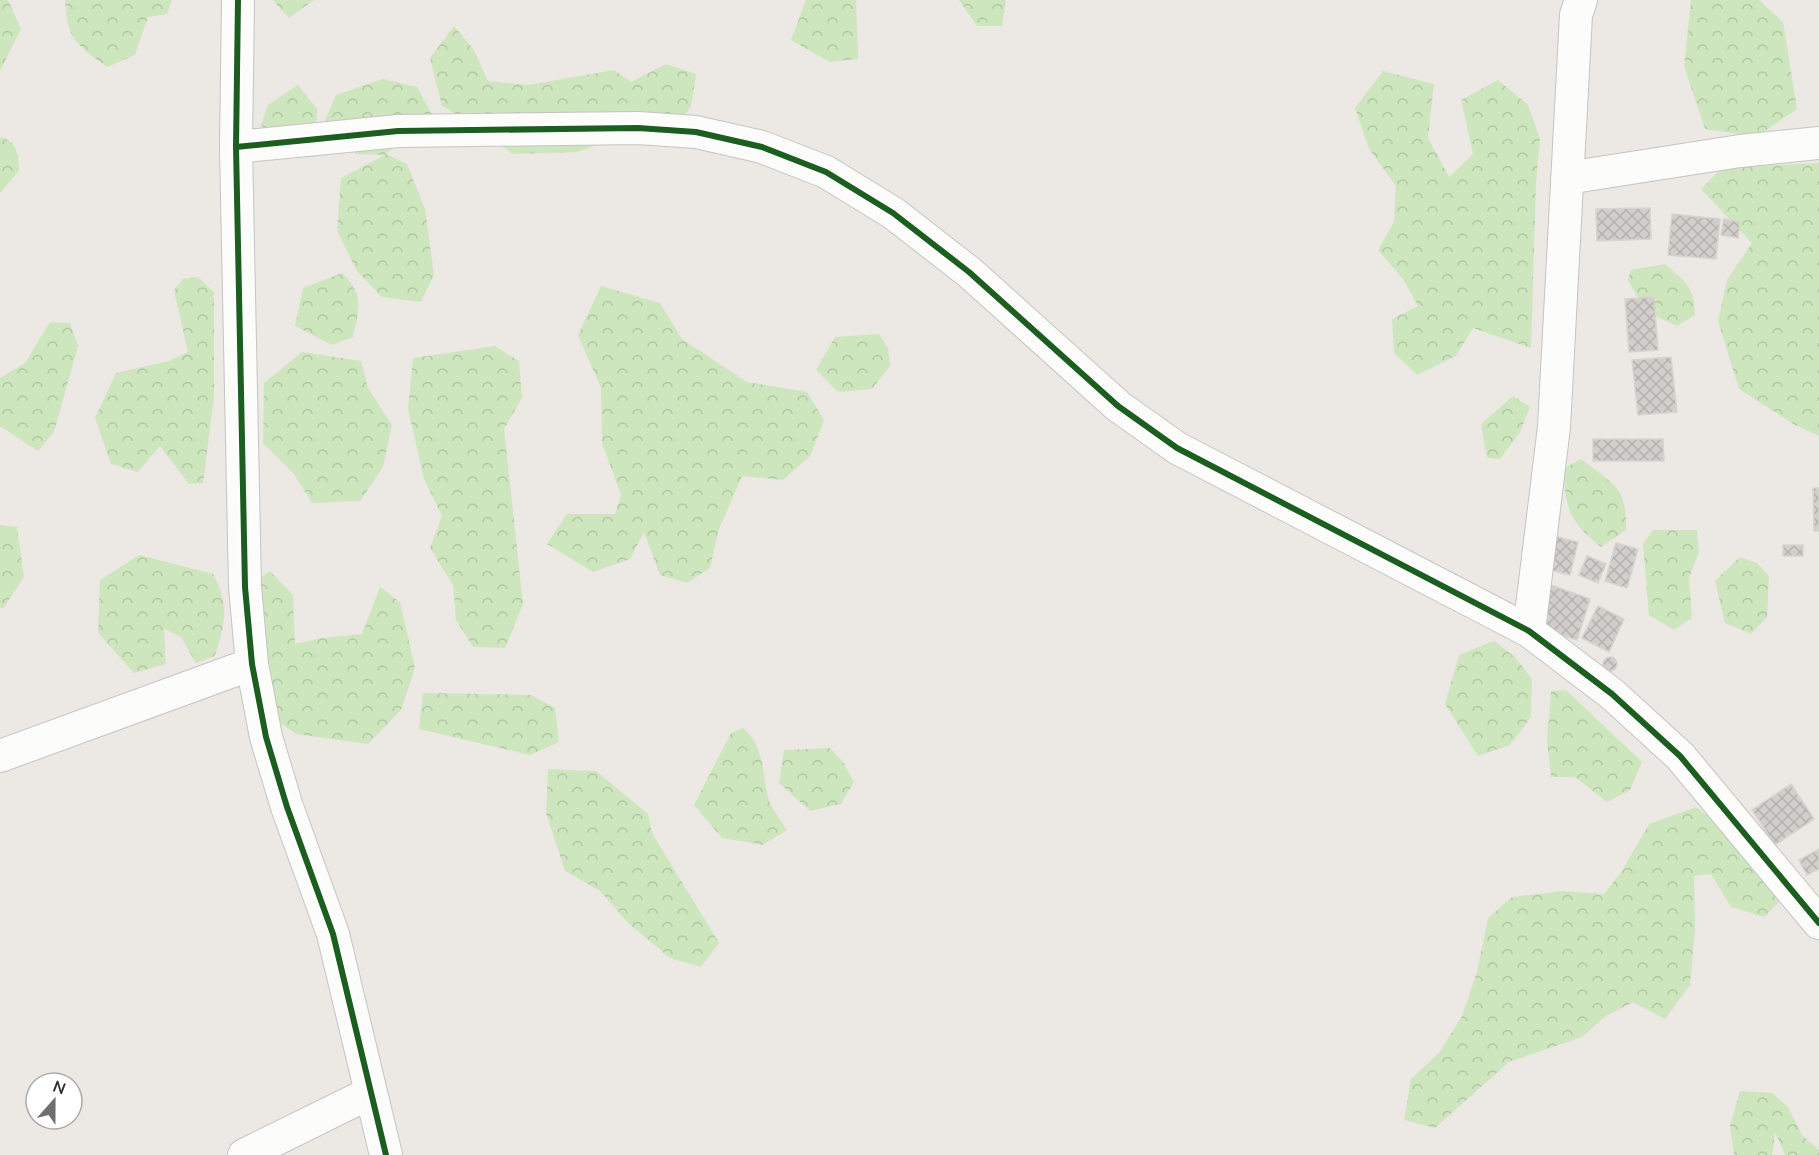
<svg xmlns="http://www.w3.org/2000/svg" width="1819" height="1155" viewBox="0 0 1819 1155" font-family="'Nunito Sans',sans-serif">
  <defs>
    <pattern id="forest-crowns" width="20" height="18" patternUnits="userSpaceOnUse" patternTransform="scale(1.5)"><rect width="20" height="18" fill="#cee6be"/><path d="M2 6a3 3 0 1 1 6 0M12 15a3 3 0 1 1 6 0" fill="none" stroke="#b1c6a4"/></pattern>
    <pattern id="building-cross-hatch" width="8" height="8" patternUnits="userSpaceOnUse" patternTransform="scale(1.5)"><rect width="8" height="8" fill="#d1cecb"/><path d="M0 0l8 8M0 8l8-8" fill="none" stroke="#b4b1af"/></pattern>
  </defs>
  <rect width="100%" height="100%" fill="#ece8e4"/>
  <path fill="url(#forest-crowns)" d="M0,0H8L21,29L0,71Z
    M65,0H172L167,14L148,17L135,55L107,67C76,44 67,40 65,0Z
    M273,0H314L289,18Z
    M806,0H856L858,59L830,62L791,40Z
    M959,0H1006L1002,26H977Z
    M1691,0H1759L1783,22L1797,109L1756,137L1705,129L1684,66Z
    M454,26L474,50L488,81L528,85L614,70L631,82L666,64L696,74L691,107L673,130L615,139L577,152L513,154L463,118L442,106L430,58Z
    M1383,71L1434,84L1428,138L1449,177L1473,154L1461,100L1498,80L1528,105L1540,139L1536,184L1531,348L1473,328L1456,356L1417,375L1394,353L1392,319L1418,306L1403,279L1378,250L1394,222L1396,186L1369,149L1355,108Z
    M383,79L417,87L432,114L386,154L407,164L425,209L434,275L421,302L382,297L357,271L337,231L341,178L385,155L356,154L325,120L336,95Z
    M298,85L317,109L315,157L289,158L261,125L268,105Z
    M0,137C17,140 19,156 19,171L0,193Z
    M1819,163V436L1795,425L1739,389L1718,321L1727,280L1752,243L1701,189L1722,168Z
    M1665,264C1686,283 1694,285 1695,315L1677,326L1646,312L1628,280L1631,270Z
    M342,273C365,296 359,308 353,337L332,345L295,326L303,288Z
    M198,277L214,292V397L203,483L189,484L160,446L138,472L111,464L95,418L116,373L169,361L188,352L174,290L183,279Z
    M601,286L660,303L682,339L747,382L807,392L824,420L810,456L783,480L742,476L719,529L710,568L687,583L660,575L644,532L630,559L593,572L547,544L567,514H615L621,495L602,443L601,388L578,335Z
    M50,322L70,323L78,346L54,432L38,451L0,426V378L25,363Z
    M879,334L888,348L890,366L872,389L838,392L816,370L835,337Z
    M495,346L519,361L522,398L504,429L523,604L505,648L473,647L456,620L453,585L430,548L442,516L424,479L408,409L413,358Z
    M302,352L361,361L368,388L392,425L383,467L360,501L312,503L294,474L263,443L264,383Z
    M1513,396L1530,407L1520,432L1500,459L1487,458L1481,424Z
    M1581,459C1613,484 1627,486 1626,530L1601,547C1569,521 1566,510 1563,469Z
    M0,525L17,527L24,577L3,609L0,607Z
    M1653,530H1697L1699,552L1689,578L1692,618L1674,630L1649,615L1643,544Z
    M139,555L213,574C230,606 225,623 215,656L196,663L181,637L164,629L166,664L134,673L98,633L100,580Z
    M1740,557L1757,563L1769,576L1767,617L1751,634L1725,623L1715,581Z
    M270,571L293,595L295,644L322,638L362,634L380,587L400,602L415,668L401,710L368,744L296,734L249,701L234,646L255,581Z
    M1494,641L1515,657L1532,679L1531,717L1510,745L1478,756L1445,704L1459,655Z
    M1566,690L1642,762L1630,790L1607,802L1575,777H1551L1547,741L1551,691Z
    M423,693L531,695L555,708L559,742L530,755L419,729Z
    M743,728C764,745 762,772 768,797C771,808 781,820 787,830L763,845L722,838L694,805L731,733Z
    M830,748L843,762L854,782L841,804L810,811L779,783L784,750Z
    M548,769L596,771L648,814L652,833L719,943L701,967L670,958L628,923L600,891L565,871L546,813Z
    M1696,807L1722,827L1779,902L1764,917L1731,907L1711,874L1694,876L1695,929L1690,985L1665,1019L1633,1002L1606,1016L1582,1037L1509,1062L1435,1128L1404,1120L1411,1079L1439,1053L1462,1016L1477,972L1488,918L1512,897L1563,891L1604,894L1622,871L1649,824Z
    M1740,1091L1772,1093L1788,1107L1802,1135L1819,1150V1155H1785L1775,1132L1772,1155H1734L1730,1125Z"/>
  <path fill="url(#building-cross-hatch)" stroke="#d7d4d0" stroke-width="1.5" d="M1650,208L1651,239L1597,241L1596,209Z
    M1672,214L1720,219L1716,259L1668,255Z
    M1724,219L1740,222L1738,238L1721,235Z
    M1654,297L1658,350L1629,352L1625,299Z
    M1671,357L1677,412L1638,415L1632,360Z
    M1593,439H1663L1664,461H1593Z
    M1813,488H1819V531H1814Z
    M1554,536L1578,542L1570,575L1546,569Z
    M1616,543L1638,549L1627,588L1605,581Z
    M1783,545H1803V556H1783Z
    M1587,556L1606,564L1598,583L1579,575Z
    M1548,584L1590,599L1577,640L1544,630L1549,616L1538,613Z
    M1598,606L1624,619L1609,652L1582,638Z
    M1603 664a7 7 0 1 1 14 0a7 7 0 1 1-14 0Z
    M1791,784L1814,819L1775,845L1752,810Z
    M1819,849V869L1807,875L1799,860Z"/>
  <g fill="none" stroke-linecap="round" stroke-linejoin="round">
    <g stroke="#c5c4c5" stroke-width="34">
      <path id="minor" d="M238,0L236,147L245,587L252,664L266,737L287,807L333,934L386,1155
        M236,147L398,131L638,128L696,132L762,147L826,172L893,213L969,272L1118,406L1177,448L1529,631L1612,694L1680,756L1819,923
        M1567,178L1740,151L1819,143
        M1529,631L1554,427L1576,15L1581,0
        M0,756L252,664
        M244,1155L370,1093"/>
    </g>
    <use href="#minor" stroke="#fcfcfb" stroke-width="32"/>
    <g stroke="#fff" stroke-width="10">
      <path id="cycleway" d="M238,0L236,147L245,587L252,664L266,737L287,807L333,934L386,1155
        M236,147L398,131L638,128L696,132L762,147L826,172L893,213L969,272L1118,406L1177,448L1529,631L1612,694L1680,756L1819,923"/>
    </g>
    <use href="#cycleway" stroke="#1b5e20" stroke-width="6"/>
  </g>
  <g transform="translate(54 1101) rotate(21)"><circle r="28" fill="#ffffff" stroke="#ababab" stroke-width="1.5"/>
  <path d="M0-4.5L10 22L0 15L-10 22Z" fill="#706f6e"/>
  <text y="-9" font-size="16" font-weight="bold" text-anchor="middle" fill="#2e2e2e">N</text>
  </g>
</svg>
